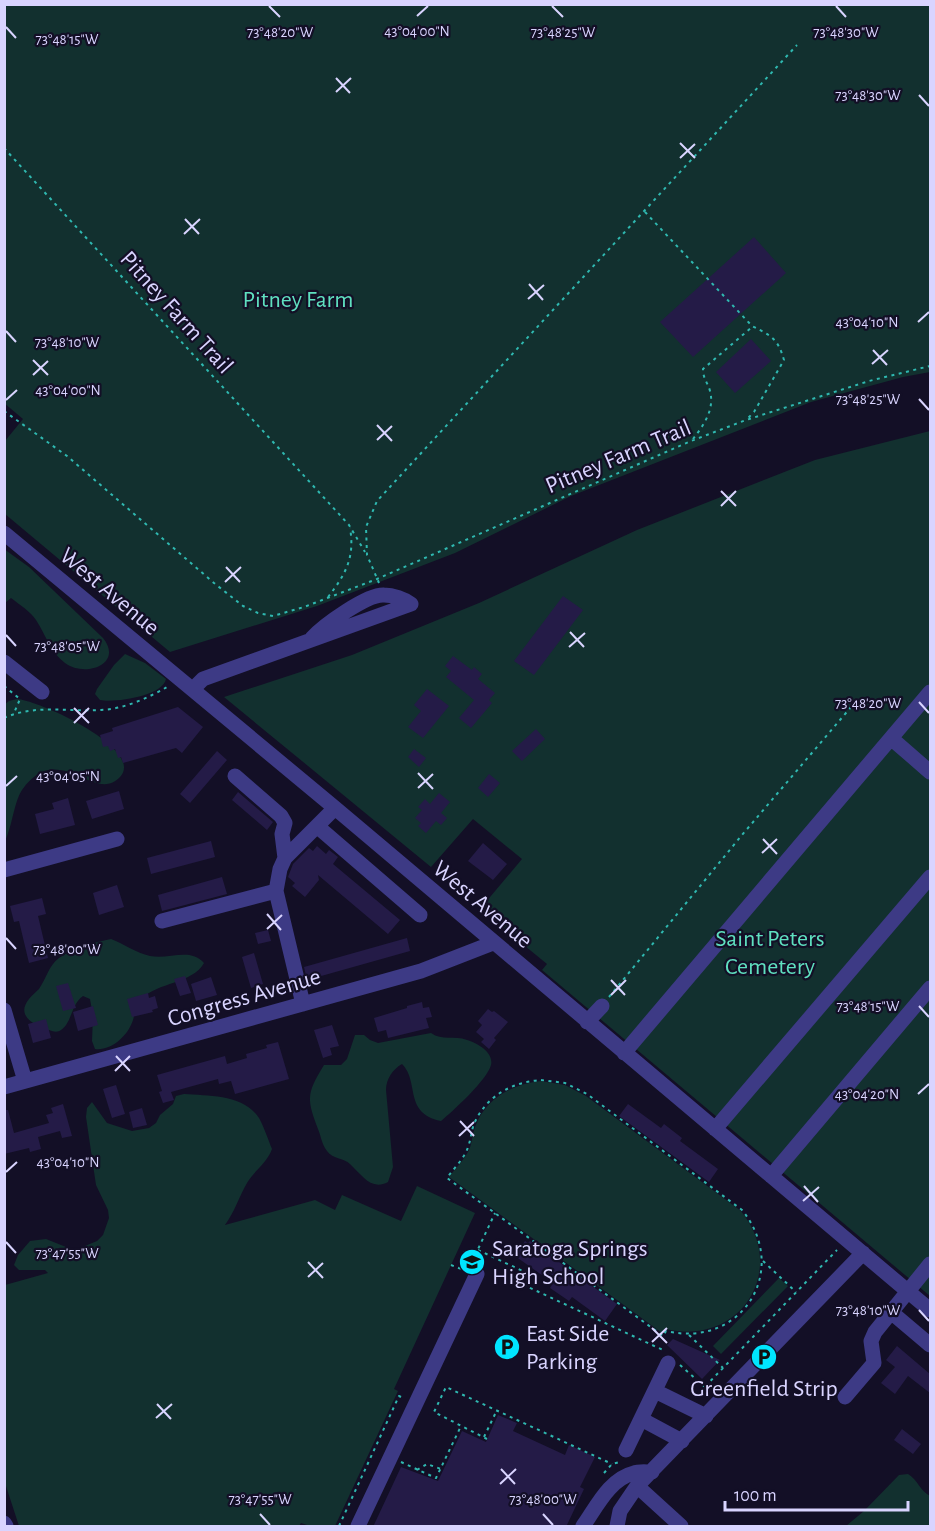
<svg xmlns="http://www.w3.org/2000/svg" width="935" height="1531" viewBox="0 0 935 1531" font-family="'Alegreya Sans',sans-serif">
  <rect width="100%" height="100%" fill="#130f26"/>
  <path fill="#12302f" d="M4,5H930V372L903,377L811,402L571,496L455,553L317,606L170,652L5,514V441L23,419L4,403Z
    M930,431V1296L542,970L547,964L480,909L522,859L473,819L431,867L224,697L352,655L479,603L637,530L815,460Z
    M4,549L29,567L103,638C124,664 85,678 65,663C50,652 46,635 36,620C30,611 20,605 11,598L5,603Z
    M125,654L145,663L166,679C163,696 115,703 100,700L95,694L97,689L114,665Z
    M17,699C38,700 146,749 120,777C94,805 59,738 22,790C14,802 12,827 5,841L4,705L9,701Z
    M111,939C124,944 136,953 150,956C169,960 190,947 204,963C192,984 158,982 141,999C135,1004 135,1014 133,1020C128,1036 111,1051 95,1049L92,1041L93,1016L90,999L83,996C71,1004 72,1023 61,1030C56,1034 49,1030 44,1028C30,1023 17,1014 29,999C32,995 36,992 39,989C46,979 49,965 59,958C74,947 93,943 111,939Z
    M431,1033C442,1041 454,1035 467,1040C477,1043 494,1052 491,1065C487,1080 453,1111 441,1121C403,1113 420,1082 402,1064C393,1069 386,1079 386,1090L393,1167L388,1182C371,1191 362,1175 350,1164C344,1158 332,1159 327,1151C322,1145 321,1136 318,1129C306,1098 307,1093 324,1065H341L347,1059L355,1035H364L370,1040L378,1043Z
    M541,1081L565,1085L586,1096L741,1211C789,1270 740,1347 666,1329L662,1333L449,1177C455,1169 464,1160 469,1150C472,1144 472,1135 475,1127C485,1099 512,1084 541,1081Z
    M184,1094C209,1096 243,1094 259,1118C264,1127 268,1139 272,1149C267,1163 254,1171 247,1183C239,1197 234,1213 225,1225L315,1200L335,1210L342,1195L401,1221L417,1186L475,1213L394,1389L398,1391L335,1526H310L301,1523L299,1526H19L5,1483V1285L48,1273L45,1270H19L14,1265L18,1255L30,1241L46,1239L71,1249L80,1248L97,1241L103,1235L109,1218L108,1210L96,1185L86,1117L87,1108L92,1102L107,1123L132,1131L149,1128L156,1123L160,1115L173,1104L176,1096Z
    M779,1278L788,1286L721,1354L713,1346Z
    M908,1474C918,1480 920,1491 930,1496V1526H846L864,1511L899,1475Z"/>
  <path fill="#241b47" d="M754,237L786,273L693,357L660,322Z
    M751,339L771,361L735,393L716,372Z
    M563,596L583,610L534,675L514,661Z
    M453,656L472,670L474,667L482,674L478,679L495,693L489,700L492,703L471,728L459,718L474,700L446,677L451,671L445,666Z
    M427,689L449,706L423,738L408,727L421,711L414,705Z
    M178,707L203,727L182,753L176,748L123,763L121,757L118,758L115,749L110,751L108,746L103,747L100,735L113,731L112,728Z
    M536,729L545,739L522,761L512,751Z
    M414,749L426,758L419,767L408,757Z
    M217,751L227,760L190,803L180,794Z
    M489,774L500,783L488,797L478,788Z
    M119,791L124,809L92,819L86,801Z
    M238,792L273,822L267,830L232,800Z
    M439,793L450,802L441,813L447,818L441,825L436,821L426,833L418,826L421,823L415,818L422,810L418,807L425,799L430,804Z
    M68,798L75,825L40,834L35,814L54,809L52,803Z
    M211,841L215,857L151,874L147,858Z
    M483,843L507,864L493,880L468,861Z
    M317,846L326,854L329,850L338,857L333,864L400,920L388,934L318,875L319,880L305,897L292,886L295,883L288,877L293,864L309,848L313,851Z
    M222,877L227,894L162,911L158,895Z
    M117,885L124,907L99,915L93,893Z
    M42,898L46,914L38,916L48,958L29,963L19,921L14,922L10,906Z
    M268,930L271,941L258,944L255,933Z
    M407,938L410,951L307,980L304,967Z
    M254,953L263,984L251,988L242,957Z
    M185,976L191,993L180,996L174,979Z
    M211,977L217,995L196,1001L191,984Z
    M68,983L76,1008L63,1011L56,986Z
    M148,993L149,998L155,996L158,1008L152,1010L153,1012L132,1017L127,999Z
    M422,1002L423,1008L429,1007L432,1017L426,1018L429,1028L388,1038L386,1030L378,1032L374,1018L407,1008V1006Z
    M93,1006L98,1025L78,1031L73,1012Z
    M488,1009L492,1012L494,1011L508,1022L494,1038L496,1040L489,1049L481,1042L484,1039L476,1032L482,1025L478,1021Z
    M46,1019L51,1038L33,1043L28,1024Z
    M332,1025L339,1046L330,1048L332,1055L323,1058L314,1030Z
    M278,1042L289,1079L235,1094L231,1081L219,1084L218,1079L171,1092L174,1100L163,1103L159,1092L162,1091L157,1075L225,1056L227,1064L247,1058L246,1054L267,1048L266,1045Z
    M116,1085L125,1114L112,1118L103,1089Z
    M63,1104L72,1136L62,1138L60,1131L38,1137L41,1149L30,1152L29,1148L4,1154V1110H8L14,1133L49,1123L46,1115L53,1113L51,1108Z
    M628,1104L661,1128L664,1124L682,1138L680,1141L718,1169L709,1182L619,1116Z
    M142,1108L147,1125L133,1128L129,1112Z
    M525,1241L528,1243L530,1241L617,1304L605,1321L572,1297L569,1301L550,1288L553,1283L515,1256Z
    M673,1339L720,1360L702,1379L667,1345Z
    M897,1346L930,1374V1393L908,1376L895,1394L881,1383L895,1367L886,1360Z
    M498,1415L517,1423L513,1431L565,1455L569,1445L595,1457L580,1487L584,1489L566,1527H373L401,1467L438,1481L462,1431L486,1442Z
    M902,1429L921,1444L913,1454L894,1440Z"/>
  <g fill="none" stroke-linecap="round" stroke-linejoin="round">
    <path stroke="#2fb8b0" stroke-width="2" stroke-dasharray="3 4.5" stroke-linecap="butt" d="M4,148L349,525L365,552
      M645,212L752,326C772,336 778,339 784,360L754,412L747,419
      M4,411L67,456L214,583L243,606L258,613L273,616L304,607L377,579L691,441L746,420L869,381L930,366
      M693,439C703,426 715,410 710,391C708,383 703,379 703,369L752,327
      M379,583L367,555L366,527L377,501L797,45
      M328,597C346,574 355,557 350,528
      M4,686L20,699L14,713
      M4,718C35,704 68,712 101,710C124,709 148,698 167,687
      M609,997L742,835L857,700
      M541,1080L565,1083L587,1094L742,1210C791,1270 742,1349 666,1331L663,1336L447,1178C453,1169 465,1158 468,1147C471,1139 471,1132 474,1124C486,1096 512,1082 541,1080Z
      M478,1250L531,1275L526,1286L665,1351
      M763,1261L796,1292
      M472,1262L495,1213
      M451,1265L464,1270
      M689,1335L723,1368
      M680,1365L705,1387
      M695,1397L837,1250
      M484,1437L497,1410
      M487,1439L434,1412L446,1387L612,1464
      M401,1462L436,1478L461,1426
      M417,1470L427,1464L441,1469
      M604,1473L612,1464L620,1462
      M339,1526L399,1396L401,1397"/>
    <path stroke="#3d3a85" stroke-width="15" d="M4,533L335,808L930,1310
      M312,638C324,625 367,594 384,595C393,595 404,599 411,604
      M4,662L42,692
      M193,689L203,679L411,604
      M892,739L930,772
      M235,776L281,816L285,823L282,834L285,858
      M318,827L420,915
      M4,870L117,839
      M162,921L276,891
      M303,1004L276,891L280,869L285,858L335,808
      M4,1010L25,1081
      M587,1022L602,1006
      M624,1053L930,692
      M4,1087L421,971L493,943
      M715,1129L930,877
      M771,1176L930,988
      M891,1312L930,1345
      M655,1391L706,1416
      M845,1397L874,1363L871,1341L875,1332L930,1264
      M641,1419L682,1441
      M626,1450L668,1363
      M637,1486L681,1526
      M4,1523L6,1526
      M358,1526L477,1274
      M583,1526C596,1508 609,1479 634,1473C639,1471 646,1472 652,1472
      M617,1526L620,1511L637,1486L863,1253"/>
  </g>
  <path fill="none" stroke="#d9d4ff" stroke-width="2" d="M269,6L280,17M552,6L563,17M836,6L846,17M417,16L428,6M6,27L16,38M336,78L350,93M336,92L351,78M919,95L929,106M680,143L695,158M680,158L695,144M185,219L199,234M184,234L200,219M529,284L543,300M528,299L544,285M918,322L929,312M6,331L16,342M873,350L887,365M33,360L48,375M872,364L888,350M33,375L48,361M919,399L929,410M6,400L17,390M377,425L392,441M377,440L392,426M721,491L736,506M721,506L736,491M226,567L240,582M225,582L241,567M570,632L584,647M6,635L16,646M569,647L585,633M919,702L929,713M74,708L89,723M74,723L89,708M418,773L433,789M6,786L17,776M418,788L433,774M763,839L777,854M762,853L777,839M267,914L281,930M267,929L282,915M6,938L16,949M611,980L625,995M611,995L626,980M919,1006L929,1017M116,1056L130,1071M115,1071L130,1056M918,1094L929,1084M460,1121L474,1136M459,1136L474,1122M6,1172L17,1162M804,1186L818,1202M803,1201L819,1187M6,1242L16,1253M308,1262L323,1278M308,1277L323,1263M919,1310L929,1321M652,1328L667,1343M652,1342L667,1328M157,1404L171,1419M156,1418L172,1404M501,1469L515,1484M500,1484L516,1469M260,1514L270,1525M543,1514L553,1525"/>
  <defs>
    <g id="school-disc" transform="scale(1.35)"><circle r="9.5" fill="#00e5ff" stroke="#130f26"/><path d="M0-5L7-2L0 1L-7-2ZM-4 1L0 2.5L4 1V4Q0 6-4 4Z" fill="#111"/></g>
    <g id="parking-disc" transform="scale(1.35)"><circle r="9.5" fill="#00e5ff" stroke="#130f26"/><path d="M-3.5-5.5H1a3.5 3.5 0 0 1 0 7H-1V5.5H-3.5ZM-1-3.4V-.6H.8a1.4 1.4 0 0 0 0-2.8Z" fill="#111"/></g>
  </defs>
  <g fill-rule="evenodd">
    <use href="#school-disc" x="472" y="1262"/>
    <use href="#parking-disc" x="507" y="1347"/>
    <use href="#parking-disc" x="764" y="1357"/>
  </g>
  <g text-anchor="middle" stroke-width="4.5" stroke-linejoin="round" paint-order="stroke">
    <g font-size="24" fill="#5fe0c0" stroke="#130f26">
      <text x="298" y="307">Pitney Farm</text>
      <text x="770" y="946">Saint Peters<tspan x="770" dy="28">Cemetery</tspan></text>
    </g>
    <g font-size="24" fill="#d9d4ff" stroke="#130f26">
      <text transform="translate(177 312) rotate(48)" y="8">Pitney Farm Trail</text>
      <text transform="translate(618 456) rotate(-23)" y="8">Pitney Farm Trail</text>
      <text transform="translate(110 591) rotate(40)" y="8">West Avenue</text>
      <text transform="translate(483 904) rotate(40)" y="8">West Avenue</text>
      <text transform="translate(244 997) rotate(-16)" y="8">Congress Avenue</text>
    </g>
    <g font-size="24" fill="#d9d4ff" stroke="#130f26" text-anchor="start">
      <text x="492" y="1256">Saratoga Springs<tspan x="492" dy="28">High School</tspan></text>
      <text x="526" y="1341">East Side<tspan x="526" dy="28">Parking</tspan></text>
      <text x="764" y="1396" text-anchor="middle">Greenfield Strip</text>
    </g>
  </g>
  <g font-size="15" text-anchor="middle" fill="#d9d4ff" stroke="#130f26" stroke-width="4.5" stroke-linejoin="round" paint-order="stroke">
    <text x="417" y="36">43°04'00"N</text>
    <text x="280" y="37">73°48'20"W</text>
    <text x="563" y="37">73°48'25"W</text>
    <text x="846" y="37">73°48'30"W</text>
    <text x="67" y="44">73°48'15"W</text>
    <text x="868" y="100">73°48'30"W</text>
    <text x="867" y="327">43°04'10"N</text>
    <text x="67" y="347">73°48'10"W</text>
    <text x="68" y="395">43°04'00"N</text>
    <text x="868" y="404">73°48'25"W</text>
    <text x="67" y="651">73°48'05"W</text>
    <text x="868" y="708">73°48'20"W</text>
    <text x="68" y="781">43°04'05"N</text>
    <text x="67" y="954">73°48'00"W</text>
    <text x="868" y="1011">73°48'15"W</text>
    <text x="867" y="1099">43°04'20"N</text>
    <text x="68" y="1167">43°04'10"N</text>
    <text x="67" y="1258">73°47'55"W</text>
    <text x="868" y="1315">73°48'10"W</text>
    <text x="260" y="1504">73°47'55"W</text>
    <text x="543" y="1504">73°48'00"W</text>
  </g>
  <rect width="935" height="1531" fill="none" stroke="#d9d4ff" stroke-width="12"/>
  <path d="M725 1501v9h183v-9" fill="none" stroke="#d9d4ff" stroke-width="3"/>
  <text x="734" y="1501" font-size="18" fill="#d9d4ff" stroke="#130f26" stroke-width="4.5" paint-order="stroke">100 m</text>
</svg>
